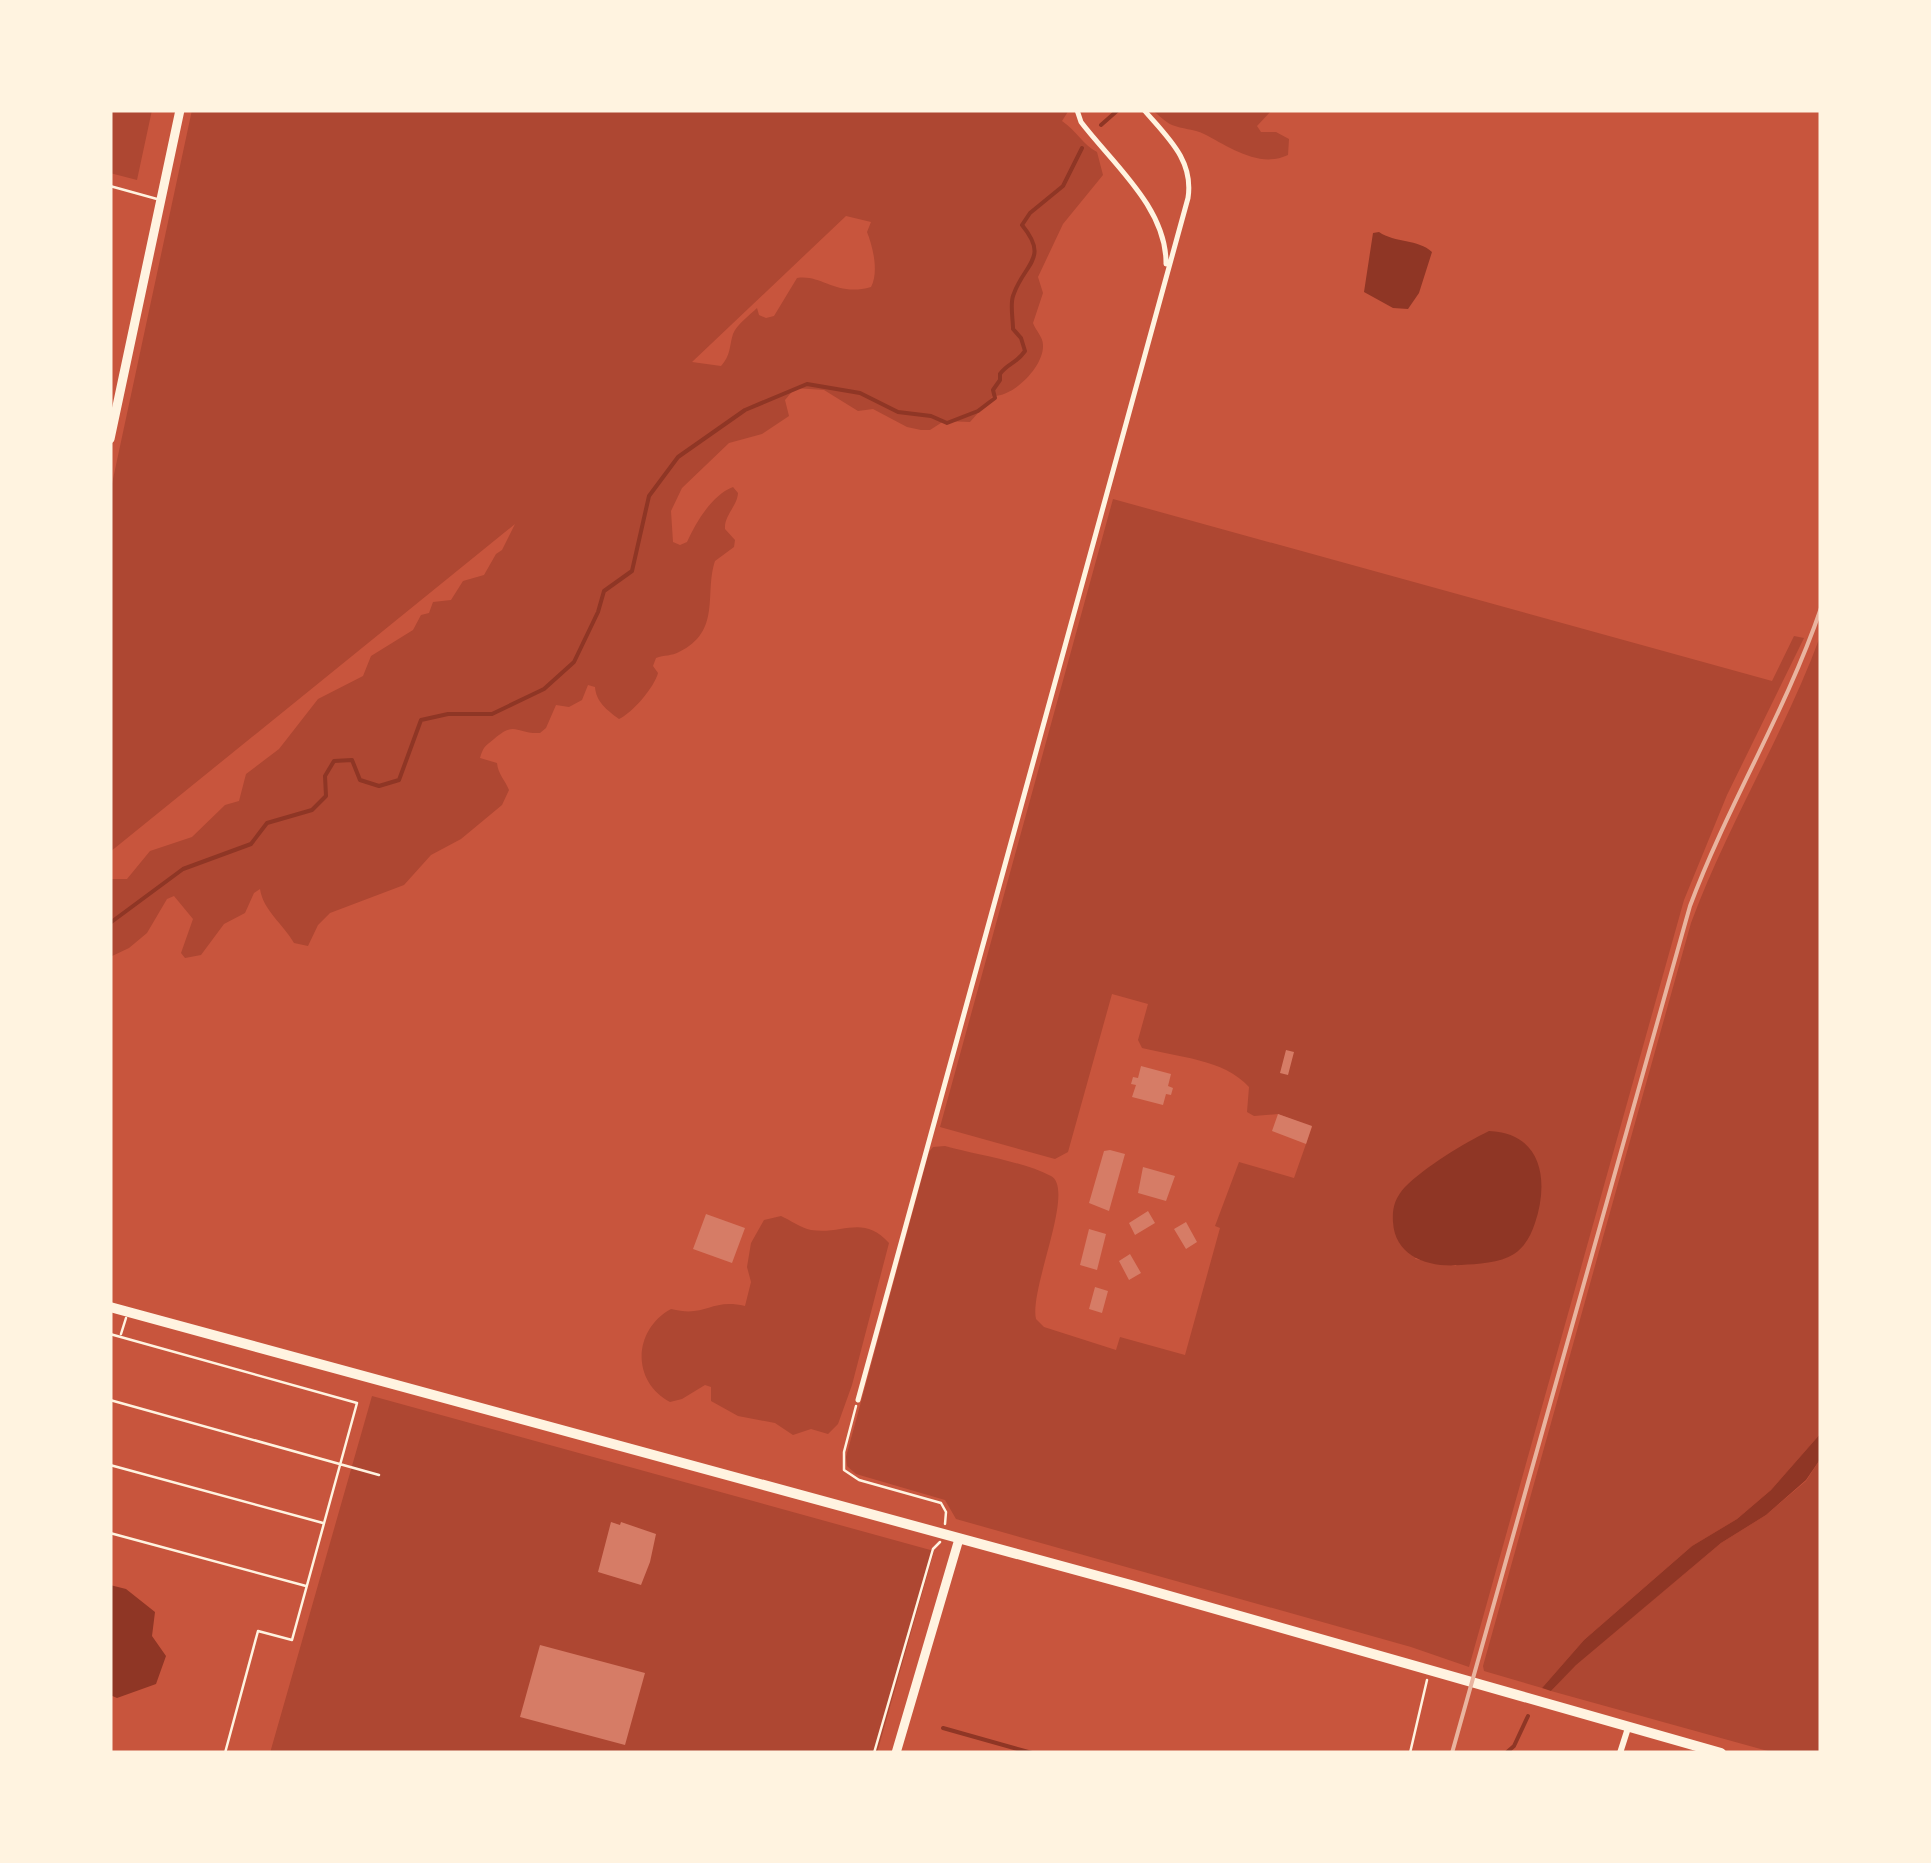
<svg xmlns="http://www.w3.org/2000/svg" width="1931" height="1863" viewBox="0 0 1931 1863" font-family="'Source Sans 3',sans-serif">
  <rect width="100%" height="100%" fill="#c8553d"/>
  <path fill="#ae4732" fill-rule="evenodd" d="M110,110H152L137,180L110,173Z
    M192,110H1069L1062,121C1076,130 1083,145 1097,152L1103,175L1063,224L1038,277L1043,293L1033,323C1036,331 1043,337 1043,345C1044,367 1013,397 993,396L970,422L944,421L930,430H921L907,427L873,409L858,411L824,390L795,388L785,400L789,416L762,434L729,443L682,488L671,511L673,542L680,545L687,542C696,522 712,495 733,487L738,493C737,507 724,515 725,529L735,540L734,547L715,561C704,594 722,631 679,652C672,656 664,655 656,658L653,666L658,673C654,688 632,713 619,719C607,710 596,702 595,687L588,685L582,700L569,707L556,705L546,728L540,733C515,734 516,720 494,739C485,746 483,747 480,758L497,763C498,774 505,780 509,790L502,805L461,839L431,855L404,885L330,913L318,925L308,946L294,943C283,924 263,910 260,889L254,893L245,913L224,924L201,955L185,958L181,953L193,919L174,896L167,899L147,933L129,948L110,957V879H127L150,851L192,837L225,805L239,801L246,774L279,749L318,699L363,676L371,656L413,630L421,615L429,613L433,602L451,600L463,581L484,575L496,554L502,550L515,524L110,852V493ZM846,216L871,222L867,232C873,247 879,272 871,287C836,297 822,274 797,278L774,316L766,318L759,315L757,308C750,315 737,324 733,334C729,347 731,355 721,366L692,362Z
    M1152,110H1272L1257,126L1261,132H1276L1289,139L1288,155C1259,169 1228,146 1204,134C1194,129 1182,129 1172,125C1165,122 1159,115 1152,110Z
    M1113,499L1772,681L1794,636L1804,638L1727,795L1684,900L1469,1667L1411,1647L956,1519L945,1500L856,1474L847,1466L846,1457L929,1152L933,1147L945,1146C977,1155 1022,1161 1051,1176C1076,1189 1029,1289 1036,1319L1044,1327L1116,1350L1120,1337L1185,1355L1220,1228L1215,1226L1239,1162L1294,1178L1312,1127L1278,1114L1254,1116L1247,1112L1249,1087C1224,1059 1177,1057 1142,1048L1138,1040L1148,1004L1112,994L1068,1152L1055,1159L940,1127ZM1499,1132L1517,1139L1531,1151L1456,1266L1415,1259Z
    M1821,634V1433L1771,1490L1737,1519L1692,1546L1584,1640L1542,1688L1484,1671L1483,1666L1691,923C1728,823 1785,733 1821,634Z
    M781,1216C790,1220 801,1228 811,1230C843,1235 863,1214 889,1243L852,1385L838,1424L828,1434L811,1429L793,1435L775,1423L738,1416L711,1401V1387L705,1385L682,1399L670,1402C631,1381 633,1330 671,1309C707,1318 710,1298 745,1306L751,1282L747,1267L751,1243L764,1220Z
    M372,1396L934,1551L877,1753H270Z
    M1821,1458V1753H1775L1551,1691L1575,1665L1721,1543L1766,1515L1806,1481Z"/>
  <path fill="#8f3625" d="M1379,232C1395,243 1418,239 1432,252L1419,293L1408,309L1393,308L1364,292L1373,233Z
    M1489,1131C1543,1133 1549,1182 1535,1223C1531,1235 1525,1247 1514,1254C1500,1263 1477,1264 1461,1265C1429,1268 1395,1257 1393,1222C1392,1208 1395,1198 1405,1187C1425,1167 1464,1143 1489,1131Z
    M1821,1433V1458L1806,1480L1766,1515L1721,1543L1576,1665L1551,1691L1542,1688L1584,1640L1692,1546L1737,1519L1771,1490Z
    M110,1585L126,1589L155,1612L152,1636L166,1656L156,1684L117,1698L110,1695Z"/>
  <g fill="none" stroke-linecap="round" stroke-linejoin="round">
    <path stroke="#8f3625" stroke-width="4" d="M1101,125L1118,110
      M110,923L183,869L251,844L267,823L312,810L326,796L325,776L334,761L352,760L360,780L379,786L399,780L421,720L448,714H492L544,689L574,662L598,612L604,591L632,571L649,496L678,457L745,410L807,384L860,393L898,412L931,416L947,423L978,411L995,398L993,390L1000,380V374C1008,363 1016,364 1025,351L1021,338L1013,329C1013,319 1010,305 1013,296C1024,263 1050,259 1022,225L1030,213L1063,186L1082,148
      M943,1728L1032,1753
      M1506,1753L1514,1746L1528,1716"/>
  </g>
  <path fill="#d67c66" d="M1286,1050L1294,1052L1288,1075L1280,1073Z
    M1141,1066L1171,1074L1168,1086L1173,1088L1171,1095L1166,1094L1163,1105L1132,1097L1136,1085L1131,1084L1133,1077L1138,1078Z
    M1278,1114L1312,1126L1306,1144L1272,1131Z
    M1110,1150L1125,1154L1109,1211L1089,1203L1104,1151Z
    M1143,1167L1175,1176L1166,1201L1138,1193Z
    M1148,1211L1155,1223L1135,1235L1129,1223Z
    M706,1214L745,1228L732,1263L693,1249Z
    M1186,1222L1197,1242L1186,1249L1174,1229Z
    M1089,1229L1106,1234L1097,1270L1080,1265Z
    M1130,1254L1141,1273L1129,1280L1119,1261Z
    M1095,1287L1108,1291L1102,1313L1089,1309Z
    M611,1522L620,1525L621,1522L656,1534L650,1562L641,1585L598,1572Z
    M540,1645L645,1673L625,1745L520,1717Z"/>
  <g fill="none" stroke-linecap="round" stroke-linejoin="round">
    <path stroke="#fff3e0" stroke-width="2.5" d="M856,1406L844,1452V1470L859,1480L941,1503L946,1512L945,1524
      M874,1753L933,1549L940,1542"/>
    <path stroke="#fff3e0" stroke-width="2.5" d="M110,186L157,199
      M110,1334L357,1403L292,1640L258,1631L225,1753
      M121,1334L126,1318
      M110,1400L379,1475
      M110,1465L323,1523
      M110,1533L306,1586
      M1410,1753L1427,1680"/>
    <path stroke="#fff3e0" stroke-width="5" d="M1077,110L1081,122C1112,163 1167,208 1166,264
      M858,1400L1188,198C1194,160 1167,137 1144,110"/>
    <path stroke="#fff3e0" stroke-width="6" d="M1620,1753L1628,1728"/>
    <path stroke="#fff3e0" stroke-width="9" d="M110,439L180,110
      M896,1753L959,1539"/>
    <path stroke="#fff3e0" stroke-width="10" d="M110,1307L1131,1585L1721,1753"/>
    <path stroke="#e9b49f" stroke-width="4" d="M1452,1753L1690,906C1728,804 1786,711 1821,608"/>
  </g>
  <rect width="1931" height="1863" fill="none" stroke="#fff3e0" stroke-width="225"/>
</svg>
